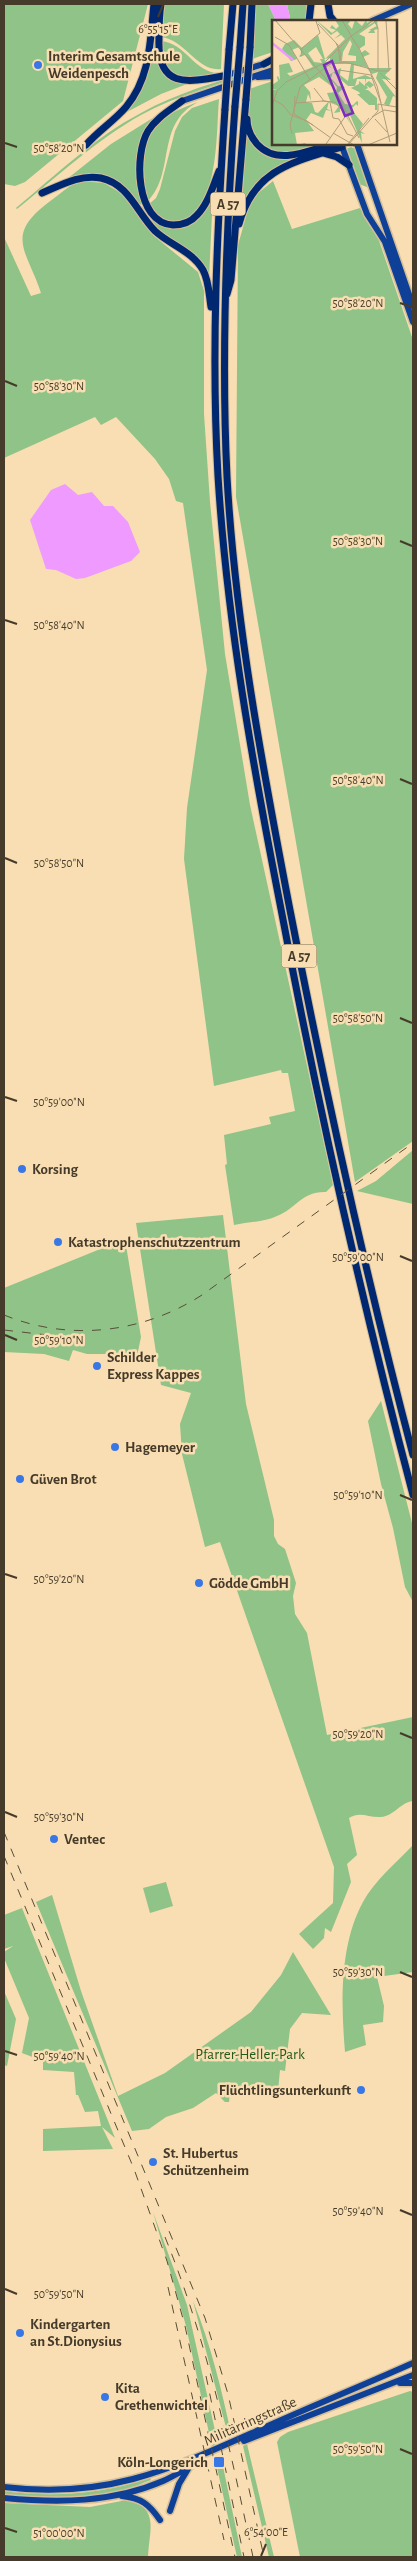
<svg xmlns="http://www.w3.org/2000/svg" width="417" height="2561" viewBox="0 0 417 2561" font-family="'Alegreya Sans',sans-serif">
  <rect width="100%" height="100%" fill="#f8deb2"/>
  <path fill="#8fc387" d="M4,4H148L123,101L25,182L15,186L4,184Z
    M164,4H224L221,69C197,72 186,40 161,37Z
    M256,4H268L276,21H273V52L252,59Z
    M287,4H308L307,21H286L290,18Z
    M156,41C156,71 161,77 187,84L161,94L125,113L147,73L153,42Z
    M161,41C186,43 195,74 220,73C195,79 184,82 164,66Z
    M273,64V67C229,81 182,93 141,115C96,140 57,177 17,209L16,208C56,175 95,137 141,113C182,90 229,79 273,64Z
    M273,81V144H318C296,155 264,159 252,132C246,119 249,103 249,89Z
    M219,99C216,131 220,211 180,221C175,223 166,222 162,219C157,215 152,209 148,205L156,198L160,189L175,131L182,117L192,108Z
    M198,102C155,124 176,172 148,201C144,187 144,175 144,161C147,124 165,114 198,102Z
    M156,116C143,132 136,184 142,204L138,205L113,180L67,179L111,144Z
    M246,133L269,155L330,146C295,160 257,169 242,207Z
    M351,147L355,149L369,186L367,187L359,184L346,149Z
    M81,181L104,183L124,195L154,236L198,272L204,291V414L210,502L225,654L250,805L333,1185L326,1192C302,1191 297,1208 277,1216C264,1222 248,1222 234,1225L225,1165L227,1164L224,1135L271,1124L269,1117L295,1111L288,1073H282L281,1070L214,1086L184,859L187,808L207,670L183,503L176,501L169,479L155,459L116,417L101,425L95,417L4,458V237L31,296L41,293C27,250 4,236 49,202C60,194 69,185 81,181Z
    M273,181L292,229L360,208L376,232L413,340V1141L355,1182L236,497L238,245L251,199Z
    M213,193L209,278L207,273L159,231L141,208L143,207C154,225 166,225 184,226Z
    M413,1150V1204L357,1191L376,1181Z
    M223,1215L246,1404L274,1520V1536L278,1544L285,1549L296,1583L293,1596L295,1614L307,1633L327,1735L413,1717V1801C401,1802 394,1816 381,1817C369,1818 360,1811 349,1818L357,1855L347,1864L351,1882L331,1932L325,1928L324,1938L313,1949L299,1934L333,1903L334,1867L220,1542L205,1547L182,1454L180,1424L191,1393L161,1385L136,1223Z
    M125,1239L141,1337L136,1361L108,1354H87L73,1350L69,1361L44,1354L4,1352V1288Z
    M381,1401L413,1527V1602L405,1587L393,1528L381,1484L368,1421Z
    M413,1845V1972L377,1977L384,2006L383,2022L363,2025L366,2045L345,2052C341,2004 339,1946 363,1902C374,1881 397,1862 413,1845Z
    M166,1882L173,1906L150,1913L143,1888Z
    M52,1895L81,1991L118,2096L165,2073L251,2012L281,1975L293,1952L331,2015L302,2013L290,2029L285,2071L280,2070L278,2091L231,2086L229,2102H225L216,2093L193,2108L166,2117L149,2129L132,2131L36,1902Z
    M22,1908L115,2138L102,2127L113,2149L43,2151V2129L101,2126L98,2111L85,2112L78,2095H76L74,2072L43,2070V2061L22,2053L29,2018L4,1958V1952L13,1946L4,1949V1915Z
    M4,1991L16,2019L7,2066L4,2065Z
    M153,2212L187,2305L218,2444L212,2447L186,2326Z
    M193,2301C211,2345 222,2391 232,2438L229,2439Z
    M410,2391L413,2392V2557H300L277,2442L280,2437L288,2432Z
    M247,2444L274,2557H269L243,2446Z
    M221,2457L242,2557H237L215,2459Z
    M150,2478L151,2480C141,2483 131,2489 121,2492C83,2501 42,2498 4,2494V2491C53,2498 103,2494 150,2478Z
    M132,2499C159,2513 149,2530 148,2557H4V2503L90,2507Z"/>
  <path fill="#ee9afe" d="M268,4H287L290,18L286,21H276Z
    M65,484L78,495L92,492L104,506H113L128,522L140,552L131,561L85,578L76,579L56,570L46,569L30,520L51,490Z"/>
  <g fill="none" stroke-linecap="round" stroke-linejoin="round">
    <g stroke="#d4bd97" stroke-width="9">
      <path id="major" d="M372,21L411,4
        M224,76L267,63
        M258,77L273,76
        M182,101L273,70
        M341,144L367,214L385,242L413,322
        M357,144L413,306
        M400,2383H413
        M244,2441L413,2375
        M4,2487C111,2500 175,2467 270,2425C317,2404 366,2384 413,2363
        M122,2496C141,2498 149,2504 160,2520
        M4,2498C58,2503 112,2503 163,2481C177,2475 189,2466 203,2460
        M170,2511L179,2484L188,2469"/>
    </g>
    <g stroke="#d4bd97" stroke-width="9">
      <path id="highway" d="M161,4C159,15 159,27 159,39C157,88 186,83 223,76
        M328,4L330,16L334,21
        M309,21L311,4
        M240,48L243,4
        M250,48L252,4
        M229,50L233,4
        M264,64L273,59
        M182,101C170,110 156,118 148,131C134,154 135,223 173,225C182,225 191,222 197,215C208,204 213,186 219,171
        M235,106C226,230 221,353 227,477C235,621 262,764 289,905C325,1090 365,1273 413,1455
        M225,109C217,231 211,353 218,476C227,622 253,766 281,909C318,1106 362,1302 413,1495
        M247,119C247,129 251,137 257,144C277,166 308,151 331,144
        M86,145C98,131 114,121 126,107C151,77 150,40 154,4
        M323,153L337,157L349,165
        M42,193C61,185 80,174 101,178C129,184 137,213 155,231C170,245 192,251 203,270C209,281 209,295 211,307
        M239,224C254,169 293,162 342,147
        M227,294L231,280L246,99"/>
    </g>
    <use href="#major" stroke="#0f4097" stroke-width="6"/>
    <use href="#highway" stroke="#002871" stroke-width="7"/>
    <path stroke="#594d39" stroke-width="1" stroke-dasharray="9 9" stroke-linecap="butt" d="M4,1315C70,1342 143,1333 202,1295L413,1143
      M4,1330L56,1336
      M4,1832L205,2318L228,2394L264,2557
      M4,1856L134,2169L167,2261L185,2326L235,2557
      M165,2237C207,2341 230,2448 253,2557
      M168,2287L224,2540
      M206,2376L244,2557"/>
    <g stroke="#d4bd97" stroke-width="9" stroke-linecap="butt">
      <path id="highway-bridge" d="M246,99L250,48
        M235,106L240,48
        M225,109L229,50"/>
    </g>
    <use href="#highway-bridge" stroke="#002871" stroke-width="7"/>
  </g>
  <path fill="none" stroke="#463b2a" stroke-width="2" d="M158,17L163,5M5,143L17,147M400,303L412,307M5,381L17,386M400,541L412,546M5,620L17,624M400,779L412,784M5,858L17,863M400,1018L412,1023M5,1097L17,1101M400,1256L412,1261M5,1335L17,1340M400,1495L412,1500M5,1574L17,1578M400,1733L412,1738M5,1812L17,1817M400,1972L412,1977M5,2051L17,2055M400,2210L412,2215M5,2289L17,2294M400,2449L412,2454M5,2528L17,2532M261,2556L266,2544"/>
  <g fill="#3a77e6" stroke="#f8deb2" stroke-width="2">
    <circle cx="38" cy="65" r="5"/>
    <circle cx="22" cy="1169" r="5"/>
    <circle cx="58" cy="1242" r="5"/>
    <circle cx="97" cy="1366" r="5"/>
    <circle cx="115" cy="1447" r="5"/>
    <circle cx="20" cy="1479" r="5"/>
    <circle cx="199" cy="1583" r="5"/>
    <circle cx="54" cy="1839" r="5"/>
    <circle cx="361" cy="2090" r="5"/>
    <circle cx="153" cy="2162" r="5"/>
    <circle cx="20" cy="2333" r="5"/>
    <circle cx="105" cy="2397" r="5"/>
    <rect x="213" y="2456" width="12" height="12" rx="2.5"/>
  </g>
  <g text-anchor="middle" stroke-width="5" stroke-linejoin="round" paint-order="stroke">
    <g fill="#f8deb2" stroke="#7b6c53" stroke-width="1">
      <rect x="210.5" y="192.5" width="35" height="23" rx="4"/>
      <rect x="281.5" y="944.5" width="35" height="23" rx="4"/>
    </g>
    <g font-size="14" font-weight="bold" fill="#463b2a">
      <text x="228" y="209">A 57</text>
      <text x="299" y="961">A 57</text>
    </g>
    <g font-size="15" font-weight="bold" fill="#463b2a" stroke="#f8deb2" text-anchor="start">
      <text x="48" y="61">Interim Gesamtschule<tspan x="48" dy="17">Weidenpesch</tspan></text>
      <text x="32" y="1174">Korsing</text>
      <text x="68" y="1247">Katastrophenschutzzentrum</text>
      <text x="107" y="1362">Schilder<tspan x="107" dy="17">Express Kappes</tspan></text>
      <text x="125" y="1452">Hagemeyer</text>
      <text x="30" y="1484">Güven Brot</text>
      <text x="209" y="1588">Gödde GmbH</text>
      <text x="64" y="1844">Ventec</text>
      <text x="351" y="2095" text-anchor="end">Flüchtlingsunterkunft</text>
      <text x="163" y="2158">St. Hubertus<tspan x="163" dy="17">Schützenheim</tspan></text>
      <text x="30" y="2329">Kindergarten<tspan x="30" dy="17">an St.Dionysius</tspan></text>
      <text x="115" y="2393">Kita<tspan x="115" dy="17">Grethenwichtel</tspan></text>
      <text x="208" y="2467" text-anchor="end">Köln-Longerich</text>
    </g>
    <g font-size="15" fill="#225b19" stroke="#f8deb2">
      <text x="250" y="2059">Pfarrer-Heller-Park</text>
    </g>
    <g font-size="15" fill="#463b2a" stroke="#f8deb2">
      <text transform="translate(250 2421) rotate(-24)" y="5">Militärringstraße</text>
    </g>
  </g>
  <g transform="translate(272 20)">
    <rect width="125" height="125" fill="#f8deb2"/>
    <path d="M44,0L60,13L64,10L58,8L60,5L64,9L67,6L63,0H79L76,4L80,9L83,0L90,6L94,0L95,3L101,0L95,6L105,0L106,9L102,10L103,13H96L99,10H97L105,6L103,3L87,14L93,17V25L87,29L89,33L93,30L98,34L91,37L96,48H120L113,55L119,60L110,59L124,77L121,76L117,86L112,84L115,77L104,58L106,52L100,54L94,47L82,45L81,59L93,55L102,59H94L93,64L97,61L102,65L98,68L94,65L96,68L93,70H96L105,78V90H103V85H97L85,74H88L87,72L79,68L87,64V61L93,66V59H85L83,66H76L61,52L59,58L66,66L73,67L66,73L73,84L81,85L85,81L91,86L86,82V86L84,84L79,89L91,104L87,110L93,114L89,113L90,123L78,95L75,97L83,110L68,88V92L62,93L67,86L59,83L55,73L64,72L65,67L60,61L62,68L47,57L32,65L38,72L39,81L36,74L34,82L40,83L43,92L46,93L57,81L55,89L60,91L54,90L51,98L39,93L34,100L42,111L23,113L25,125L33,123L35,125H0V70L5,69H0V65L6,61L5,57L0,61L6,56L8,60L7,45L17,43L21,52L15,53L18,56L41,47L33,35L28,37L27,36L30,34L27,27L20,30L25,39L19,41L10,29L13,24L22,20L30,28L46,15L53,39L73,19L69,15L62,19L68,14L65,11L59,15ZM78,20L80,24L76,35L84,36V41H70L71,32ZM44,27L51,39H48L50,43L42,42L36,33ZM58,38V44H79L76,61L68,55L69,48L55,56L53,48L56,45L60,49L52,39Z" fill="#8fc387" fill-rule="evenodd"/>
    <path fill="none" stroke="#ee9afe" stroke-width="2.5" d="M0,23L21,40"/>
    <path fill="none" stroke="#b19d7c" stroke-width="1" d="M3,0L62,68L87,118M70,0L78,14M46,4L66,25L68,42M78,14L86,27M3,17L17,25L38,60M64,23L69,34L68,41M86,26L105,66M29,36L30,28L48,13L44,1M54,41L78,17L102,0L106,8V50M67,50L99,55L109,83M106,51H117L114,0M108,53L125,70M105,66L118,122M42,68L52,81L58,82L61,98L67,99L75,114L81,116M23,76L22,94L41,105M0,79L11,85L19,95L35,101L59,118M50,81L63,82L74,95M24,83L51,81M100,97L112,90L125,92M103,99L115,112M61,113L82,125M20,114L18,105L28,67L58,44L73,42L106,51M54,124L75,94M0,125V86L5,71L14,62L52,43M75,125L97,98M76,125L106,91V84L125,87M96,125L125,113"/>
    <path fill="#7b2cbf" fill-opacity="0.15" stroke="#7b2cbf" stroke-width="2.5" d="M60,41L81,93L73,96L52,45Z"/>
    <rect width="125" height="125" fill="none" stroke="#463b2a" stroke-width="2.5"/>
  </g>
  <g font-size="12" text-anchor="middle" fill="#463b2a" stroke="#f8deb2" stroke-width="5" stroke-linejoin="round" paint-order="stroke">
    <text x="158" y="33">6°55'15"E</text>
    <text x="59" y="152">50°58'20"N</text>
    <text x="358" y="307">50°58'20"N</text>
    <text x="59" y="390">50°58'30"N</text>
    <text x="358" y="545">50°58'30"N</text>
    <text x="59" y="629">50°58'40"N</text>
    <text x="358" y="784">50°58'40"N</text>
    <text x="59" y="867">50°58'50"N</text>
    <text x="358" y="1022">50°58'50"N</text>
    <text x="59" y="1106">50°59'00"N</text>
    <text x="358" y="1261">50°59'00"N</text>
    <text x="59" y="1344">50°59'10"N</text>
    <text x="358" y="1499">50°59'10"N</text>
    <text x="59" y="1583">50°59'20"N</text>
    <text x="358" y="1738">50°59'20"N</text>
    <text x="59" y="1821">50°59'30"N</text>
    <text x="358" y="1976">50°59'30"N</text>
    <text x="59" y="2060">50°59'40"N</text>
    <text x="358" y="2215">50°59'40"N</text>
    <text x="59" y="2298">50°59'50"N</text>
    <text x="358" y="2453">50°59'50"N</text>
    <text x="266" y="2536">6°54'00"E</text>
    <text x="59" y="2537">51°00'00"N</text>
  </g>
  <rect width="417" height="2561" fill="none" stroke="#463b2a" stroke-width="10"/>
</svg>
